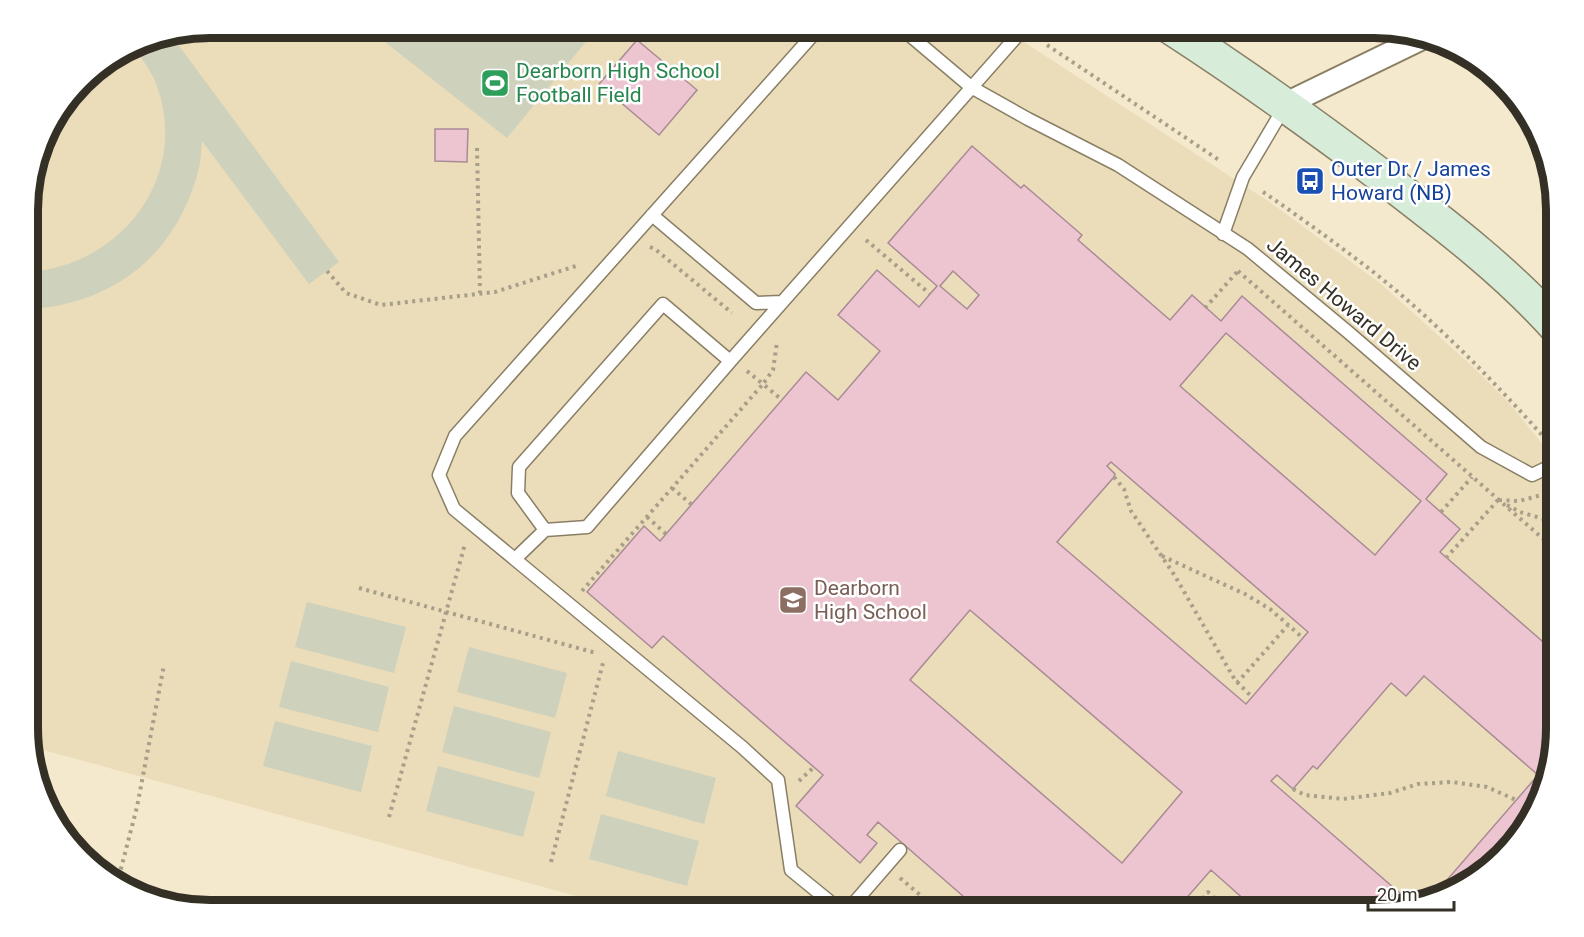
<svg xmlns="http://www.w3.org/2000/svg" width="1584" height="937" viewBox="0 0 1584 937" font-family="Roboto,sans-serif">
  <rect width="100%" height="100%" fill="#f5e9cd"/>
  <path fill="#ebdcba" d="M210,27H1001L1271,203L1381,284L1472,366L1509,403L1557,462V739L1532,819L1466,885L1386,910H627L29,746V186L46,129L89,73L140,41Z"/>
  <path fill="#ced1bb" d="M366,27H598L507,138Z
    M171,35L339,262L309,284L202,141C201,148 201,156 200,163C181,250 117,304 29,309V272C124,265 192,173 155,81C150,69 140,56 132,46L140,41Z
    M307,602L406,627L394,673L295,647Z
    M469,647L567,673L555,718L457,692Z
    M291,661L389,687L378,732L279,707Z
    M454,706L551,732L539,778L442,752Z
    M275,721L372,746L361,792L263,766Z
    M618,751L716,778L704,824L606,796Z
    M438,766L535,792L523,837L426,811Z
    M601,814L699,841L687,886L589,859Z"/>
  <path fill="#ecc5d1" stroke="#a98b95" stroke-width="1.5" fill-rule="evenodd" d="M637,40L697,90L659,135L599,84Z
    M435,129H468L467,162L435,161Z
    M972,146L1021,188L1024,185L1082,235L1078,240L1170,320L1192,295L1221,321L1242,296L1447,474L1426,499L1460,529L1440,552L1557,654V739L1532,819L1466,885L1434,895L1538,775L1424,676L1406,696L1391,683L1317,769L1313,766L1293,789L1277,775L1271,781L1410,902L1386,910H1256L1211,870L1176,910H979L878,822L867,835L877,843L860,863L796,806L823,775L663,636L652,648L587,592L644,526L660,541L806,372L838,400L880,351L838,315L877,270L919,307L930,294L937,286L888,243ZM953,271L979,295L967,309L940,286ZM1226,333L1421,501L1375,555L1180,386ZM1111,462L1308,632L1246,704L1057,542L1114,477L1115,474L1107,466ZM970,610L1182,792L1122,863L910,680Z"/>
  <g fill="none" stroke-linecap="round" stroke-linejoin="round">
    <g stroke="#897f65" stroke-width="15">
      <path id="lane" d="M820,27L455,436L439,475L454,509L742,747L778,780L791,870L840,910
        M900,27L971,87L1028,119L1118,165L1248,249L1348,332L1481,447L1532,475L1557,463
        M652,215L756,303L782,302
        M1223,234L1243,177L1285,106
        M545,530L518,493L519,467L663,304L730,361
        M515,559L545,530L587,527L733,358L1025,27
        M848,910L900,850"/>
    </g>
    <g stroke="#897f65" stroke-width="26">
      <path id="street" d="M1286,104L1420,39"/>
    </g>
    <g stroke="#897f65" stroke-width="36">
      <path id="secondary" d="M1170,27C1244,75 1314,125 1384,178C1444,224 1506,271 1557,328"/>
    </g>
    <path stroke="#a89f8a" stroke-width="4" stroke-dasharray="3 4.5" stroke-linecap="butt" d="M1318,27L1338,40
      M1047,45L1219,160
      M477,148L480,293
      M1263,192C1297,215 1330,239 1363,264C1431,316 1493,380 1550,444
      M866,240L930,294
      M650,247L655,249L732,313
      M327,271L346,293L381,305L495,292L579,265
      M1238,271L1557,551
      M1205,308L1238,271
      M747,371L763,384L773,370L777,342
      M1114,477L1124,489L1131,511L1175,576L1235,680L1252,697
      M672,488L691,504
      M1499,500L1519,501L1557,491
      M1507,505L1520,512L1557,523
      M1441,512L1472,477
      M647,517L666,534
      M1162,556L1245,594L1270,609L1303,638
      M1446,558L1498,500
      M359,588L596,653
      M582,591L763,384L782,400
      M1237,683L1288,625
      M799,781L814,767
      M1293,789L1305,795L1343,799L1390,793L1418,784L1452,782L1487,787L1516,800
      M389,817L465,544
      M551,862L604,659
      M900,878L938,910
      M117,884L137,807L164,665
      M1193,910L1208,892L1228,910"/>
    <use href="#lane" stroke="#fff" stroke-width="12"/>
    <use href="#street" stroke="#fff" stroke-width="22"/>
    <use href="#secondary" stroke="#d7edda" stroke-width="33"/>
  </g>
  <defs>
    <g id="stadium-square" transform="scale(1.5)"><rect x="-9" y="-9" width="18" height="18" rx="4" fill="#2e9e5b" stroke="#fff"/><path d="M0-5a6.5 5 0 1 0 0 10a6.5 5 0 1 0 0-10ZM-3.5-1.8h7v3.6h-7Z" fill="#fff"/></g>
    <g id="bus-square" transform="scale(1.5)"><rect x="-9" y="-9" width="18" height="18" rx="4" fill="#1a4fb4" stroke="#fff"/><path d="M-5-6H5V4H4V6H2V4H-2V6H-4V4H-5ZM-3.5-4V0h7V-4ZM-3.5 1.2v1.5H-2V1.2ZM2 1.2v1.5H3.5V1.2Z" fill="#fff"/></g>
    <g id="school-square" transform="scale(1.5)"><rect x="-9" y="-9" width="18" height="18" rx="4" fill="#8d6e63" stroke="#fff"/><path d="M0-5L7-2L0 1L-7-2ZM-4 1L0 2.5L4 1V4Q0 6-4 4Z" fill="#fff"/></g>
  </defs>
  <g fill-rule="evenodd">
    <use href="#stadium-square" x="495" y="83"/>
    <use href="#bus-square" x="1310" y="181"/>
    <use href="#school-square" x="793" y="600"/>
  </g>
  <g text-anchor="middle" stroke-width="5" stroke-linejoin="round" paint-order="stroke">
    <g font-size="21" fill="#27864d" stroke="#fff" text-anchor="start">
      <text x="516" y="78">Dearborn High School<tspan x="516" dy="24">Football Field</tspan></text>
    </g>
    <g font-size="21" fill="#164399" stroke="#fff" text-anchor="start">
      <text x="1331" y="176">Outer Dr / James<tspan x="1331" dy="24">Howard (NB)</tspan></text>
    </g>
    <g font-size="21" fill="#343025" stroke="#fff">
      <text transform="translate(1344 304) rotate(40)" y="7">James Howard Drive</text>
    </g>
    <g font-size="21" fill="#785e54" stroke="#fff" text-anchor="start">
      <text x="814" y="595">Dearborn<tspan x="814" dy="24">High School</tspan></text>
    </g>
  </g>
  <path d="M0 0H1584V937H0ZM210 38H1374A172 172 0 0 1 1546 210V728A172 172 0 0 1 1374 900H210A172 172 0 0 1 38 728V210A172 172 0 0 1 210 38Z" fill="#fff" fill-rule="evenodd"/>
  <path fill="none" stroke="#343025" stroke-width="8" d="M210 38H1374A172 172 0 0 1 1546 210V728A172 172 0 0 1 1374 900H210A172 172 0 0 1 38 728V210A172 172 0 0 1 210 38Z"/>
  <path d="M1368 901v9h86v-9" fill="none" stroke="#343025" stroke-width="3"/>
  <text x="1377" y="901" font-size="18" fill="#343025" stroke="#ffffff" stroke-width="4.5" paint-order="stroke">20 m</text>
</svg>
